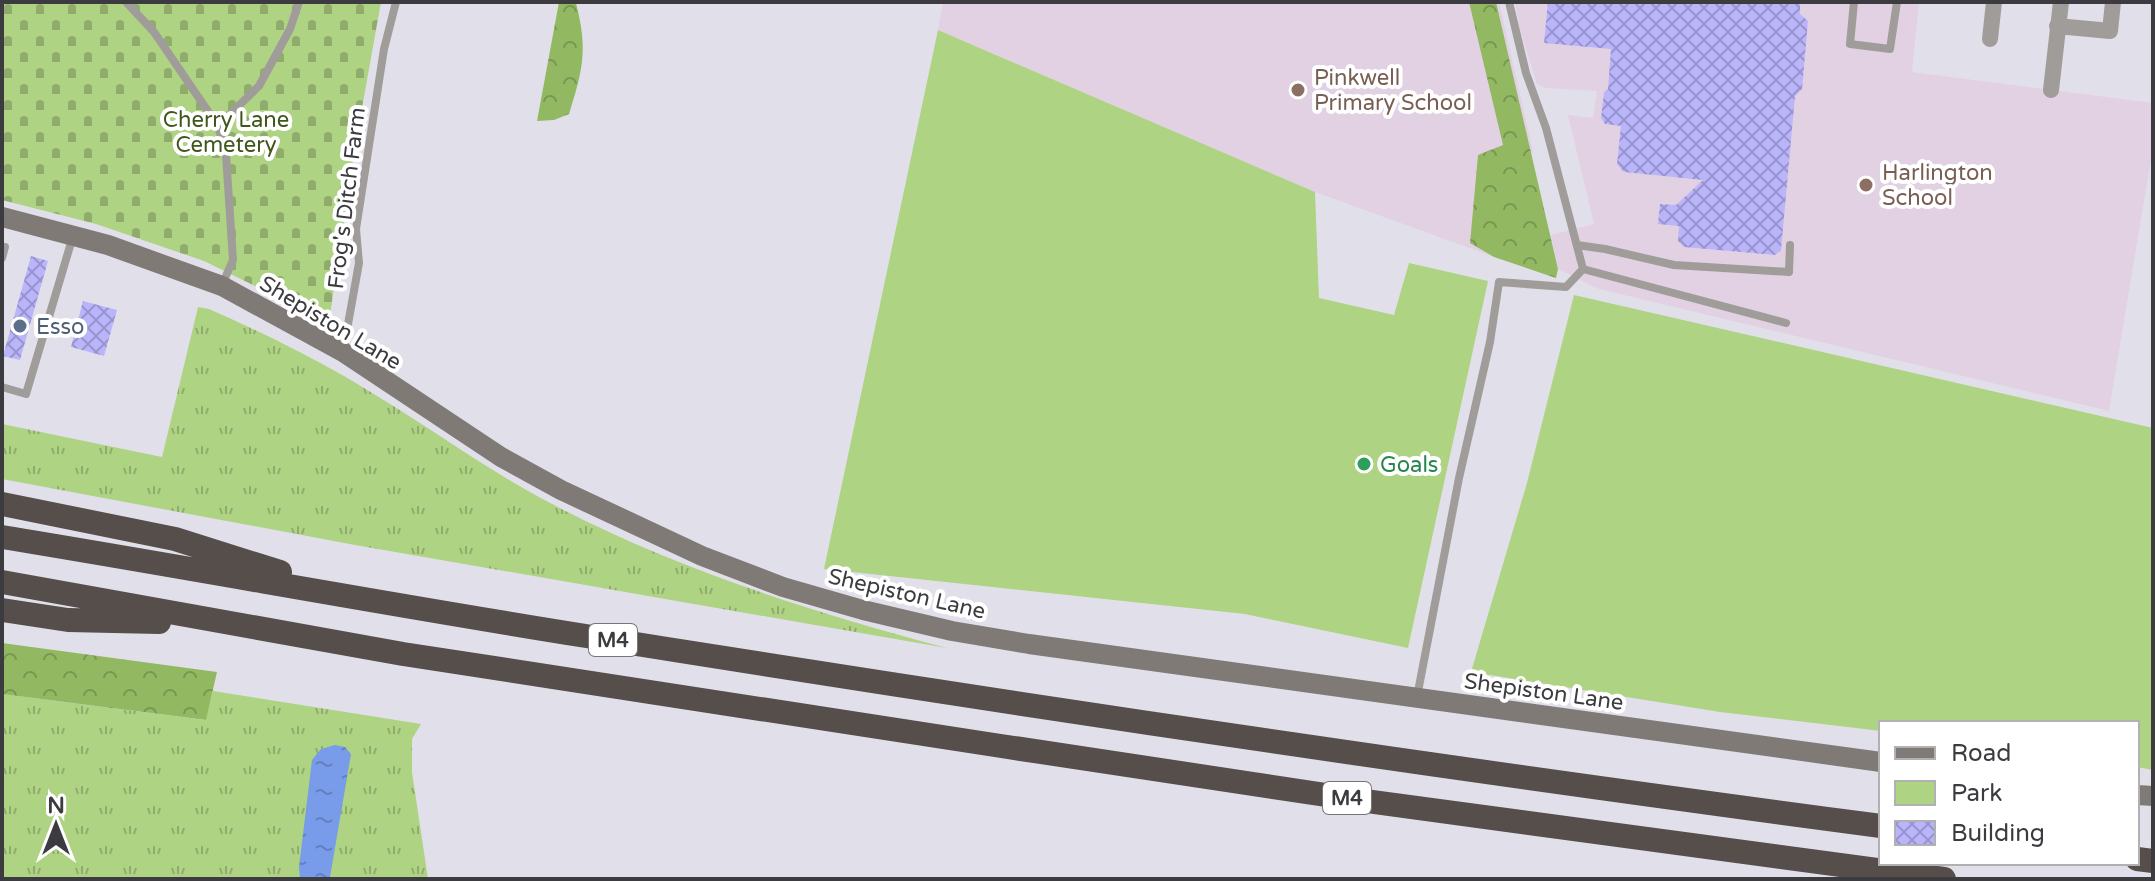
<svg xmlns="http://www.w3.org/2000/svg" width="2155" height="881" viewBox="0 0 2155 881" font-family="'Varela Round',sans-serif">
  <defs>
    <pattern id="grass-tufts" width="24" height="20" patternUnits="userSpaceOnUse" patternTransform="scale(2)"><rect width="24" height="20" fill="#aed383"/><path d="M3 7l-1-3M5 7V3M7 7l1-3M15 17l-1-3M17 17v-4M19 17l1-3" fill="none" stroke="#8fac6d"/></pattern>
    <pattern id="forest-crowns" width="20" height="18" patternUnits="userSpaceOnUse" patternTransform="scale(2)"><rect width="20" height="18" fill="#92b962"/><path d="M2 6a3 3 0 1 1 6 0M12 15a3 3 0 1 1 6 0" fill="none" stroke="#789852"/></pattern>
    <pattern id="cemetery-stones" width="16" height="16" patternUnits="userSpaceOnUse" patternTransform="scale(2)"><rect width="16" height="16" fill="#aed383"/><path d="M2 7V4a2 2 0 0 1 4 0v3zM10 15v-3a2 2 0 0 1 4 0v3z" fill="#8fac6d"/></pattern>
    <pattern id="water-ripples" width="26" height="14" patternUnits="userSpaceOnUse" patternTransform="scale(2)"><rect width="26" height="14" fill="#789bea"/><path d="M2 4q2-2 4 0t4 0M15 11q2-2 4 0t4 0" fill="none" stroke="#6480bf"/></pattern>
    <pattern id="building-cross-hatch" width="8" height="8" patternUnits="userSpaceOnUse" patternTransform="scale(2)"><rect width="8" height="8" fill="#bab5fb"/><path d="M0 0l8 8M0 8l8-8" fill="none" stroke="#9894cd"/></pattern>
  </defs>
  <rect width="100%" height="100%" fill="#e1e0ea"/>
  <path fill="#e2d1e3" d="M943,2H1499L1533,151L1494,257L1315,192L938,30Z
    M1515,2H1919L1912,72L2153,103V147L2109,411L1599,289L1558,269L1551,235L1594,224L1568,115L1593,118L1597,91L1546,88L1537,84L1520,30Z"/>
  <path fill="url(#grass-tufts)" d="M198,307L209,309C268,335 327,364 382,399C434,431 483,466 537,496C666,566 805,610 947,648L355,545L2,479V424L162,457Z
    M213,691L421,724L412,739V772L428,879H2V694L205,720Z"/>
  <path fill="url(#forest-crowns)" d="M559,2L576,3C588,50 583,69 569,114L554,120L537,121Z
    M1469,2H1496L1558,269L1556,278L1494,257L1470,243L1478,155L1503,145Z
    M2,643L217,672L206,720L2,694Z"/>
  <path fill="url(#cemetery-stones)" d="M2,2H381L355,147L329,322L204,261L96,224L2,200Z"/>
  <path fill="#aed383" d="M938,30L1315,192L1319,298L1394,315L1409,263L1488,281L1408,648L1245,614L824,569Z
    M1574,295L2153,428V770L2137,767V723H1881V731L1720,712L1471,672L1527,483Z"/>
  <path fill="url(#water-ripples)" d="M335,745L345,747L351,754L330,877L327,879H300L299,867L312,760L321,749Z"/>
  <path fill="url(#building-cross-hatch)" d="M1548,2H1800V14L1808,21L1802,89L1795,96L1781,250L1775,255L1684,247L1678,241L1679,226L1658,224L1660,204L1676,205L1703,180L1624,172L1617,164L1621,126L1605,124L1601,118L1604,93L1608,89L1611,49L1544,43Z
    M31,256L48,261L20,360L3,356Z
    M83,301L117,310L104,356L71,347Z"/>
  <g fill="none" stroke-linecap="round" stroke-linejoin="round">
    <path stroke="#a09c9a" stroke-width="8" d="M126,2L154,32L218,126L226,155L233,260L222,285
      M1509,2L1526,73L1546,128L1583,269
      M1854,2L1850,44L1890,49L1897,2
      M218,126L259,86L290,29L299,2
      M1577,245L1605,249L1674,265L1789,272L1790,245
      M2,247H5L2,258
      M1583,269L1786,323
      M343,352L359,263L356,229L384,49L396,2
      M2,387L26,394L73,236
      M1417,697L1459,478L1490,342L1499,282L1566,287L1583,269"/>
    <path stroke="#a09c9a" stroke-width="16" d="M2057,26L2110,31L2113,2
      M1990,39L1994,2
      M2051,90L2061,2"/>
    <path stroke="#807a77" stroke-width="20" d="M2,217L108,245L222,286L343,352L501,457L561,490L702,556L783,587L863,610L952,631L1029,644L1881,762
      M2137,795L2153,796"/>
    <path stroke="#564e4a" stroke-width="24" d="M2,504L175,539L280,572
      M2,537C197,569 391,605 586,636C1017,705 1448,769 1881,826
      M2,582L403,654L1001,746L1366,801L1944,879
      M2,610L68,620L159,622
      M2137,859L2153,861"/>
  </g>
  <g fill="#8d6e63" stroke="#fff" stroke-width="3">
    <circle cx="1298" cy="90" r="8"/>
    <circle cx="1866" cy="185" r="8"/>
  </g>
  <circle fill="#5c6f8a" stroke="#fff" stroke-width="3" cx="20" cy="326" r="8"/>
  <circle fill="#2e9e5b" stroke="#fff" stroke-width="3" cx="1364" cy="464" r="8"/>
  <g text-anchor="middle" stroke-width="8" stroke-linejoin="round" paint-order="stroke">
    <g fill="#fff" stroke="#767679" stroke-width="2">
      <rect x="589" y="624" width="48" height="32" rx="6"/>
      <rect x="1323" y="782" width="48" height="32" rx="6"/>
    </g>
    <g font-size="20" font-weight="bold" fill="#3c3c40">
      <text x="613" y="647">M4</text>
      <text x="1347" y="805">M4</text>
    </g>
    <g font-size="22" fill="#785e54" stroke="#fff" text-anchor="start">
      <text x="1314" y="85">Pinkwell<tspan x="1314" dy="25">Primary School</tspan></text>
      <text x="1882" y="180">Harlington<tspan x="1882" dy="25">School</tspan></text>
    </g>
    <g font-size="22" fill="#3f571b" stroke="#fff">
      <text x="226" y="127">Cherry Lane<tspan x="226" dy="25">Cemetery</tspan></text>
    </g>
    <g font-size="22" fill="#3c3c40" stroke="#fff">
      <text transform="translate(346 198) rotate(-83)" y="8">Frog's Ditch Farm</text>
      <text transform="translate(331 322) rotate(31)" y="8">Shepiston Lane</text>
      <text transform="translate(907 593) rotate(13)" y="8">Shepiston Lane</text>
      <text transform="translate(1544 691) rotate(8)" y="8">Shepiston Lane</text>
    </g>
    <g font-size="22" fill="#4e5e75" stroke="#fff" text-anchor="start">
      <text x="36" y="334">Esso</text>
    </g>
    <g font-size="22" fill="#27864d" stroke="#fff" text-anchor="start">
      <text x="1380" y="472">Goals</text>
    </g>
  </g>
  <rect width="2155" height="881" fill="none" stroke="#3c3c40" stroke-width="8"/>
  <rect x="1879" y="721" width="260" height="144" fill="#ffffff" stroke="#b1b1b3" stroke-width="2"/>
  <rect x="1895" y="747" width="40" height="12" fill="#807a77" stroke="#b1b1b3" stroke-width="2"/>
  <text x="1951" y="761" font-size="24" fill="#3c3c40">Road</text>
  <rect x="1895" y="781" width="40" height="24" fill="#aed383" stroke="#b1b1b3" stroke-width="2"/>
  <text x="1951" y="801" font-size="24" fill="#3c3c40">Park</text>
  <rect x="1895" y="821" width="40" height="24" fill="url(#building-cross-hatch)" stroke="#b1b1b3" stroke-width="2"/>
  <text x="1951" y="841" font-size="24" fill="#3c3c40">Building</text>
  <g transform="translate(56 825)" stroke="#ffffff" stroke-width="6" paint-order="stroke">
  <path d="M0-6L14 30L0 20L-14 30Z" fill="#3c3c40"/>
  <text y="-12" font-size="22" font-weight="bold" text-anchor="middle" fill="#3c3c40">N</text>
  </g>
</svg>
